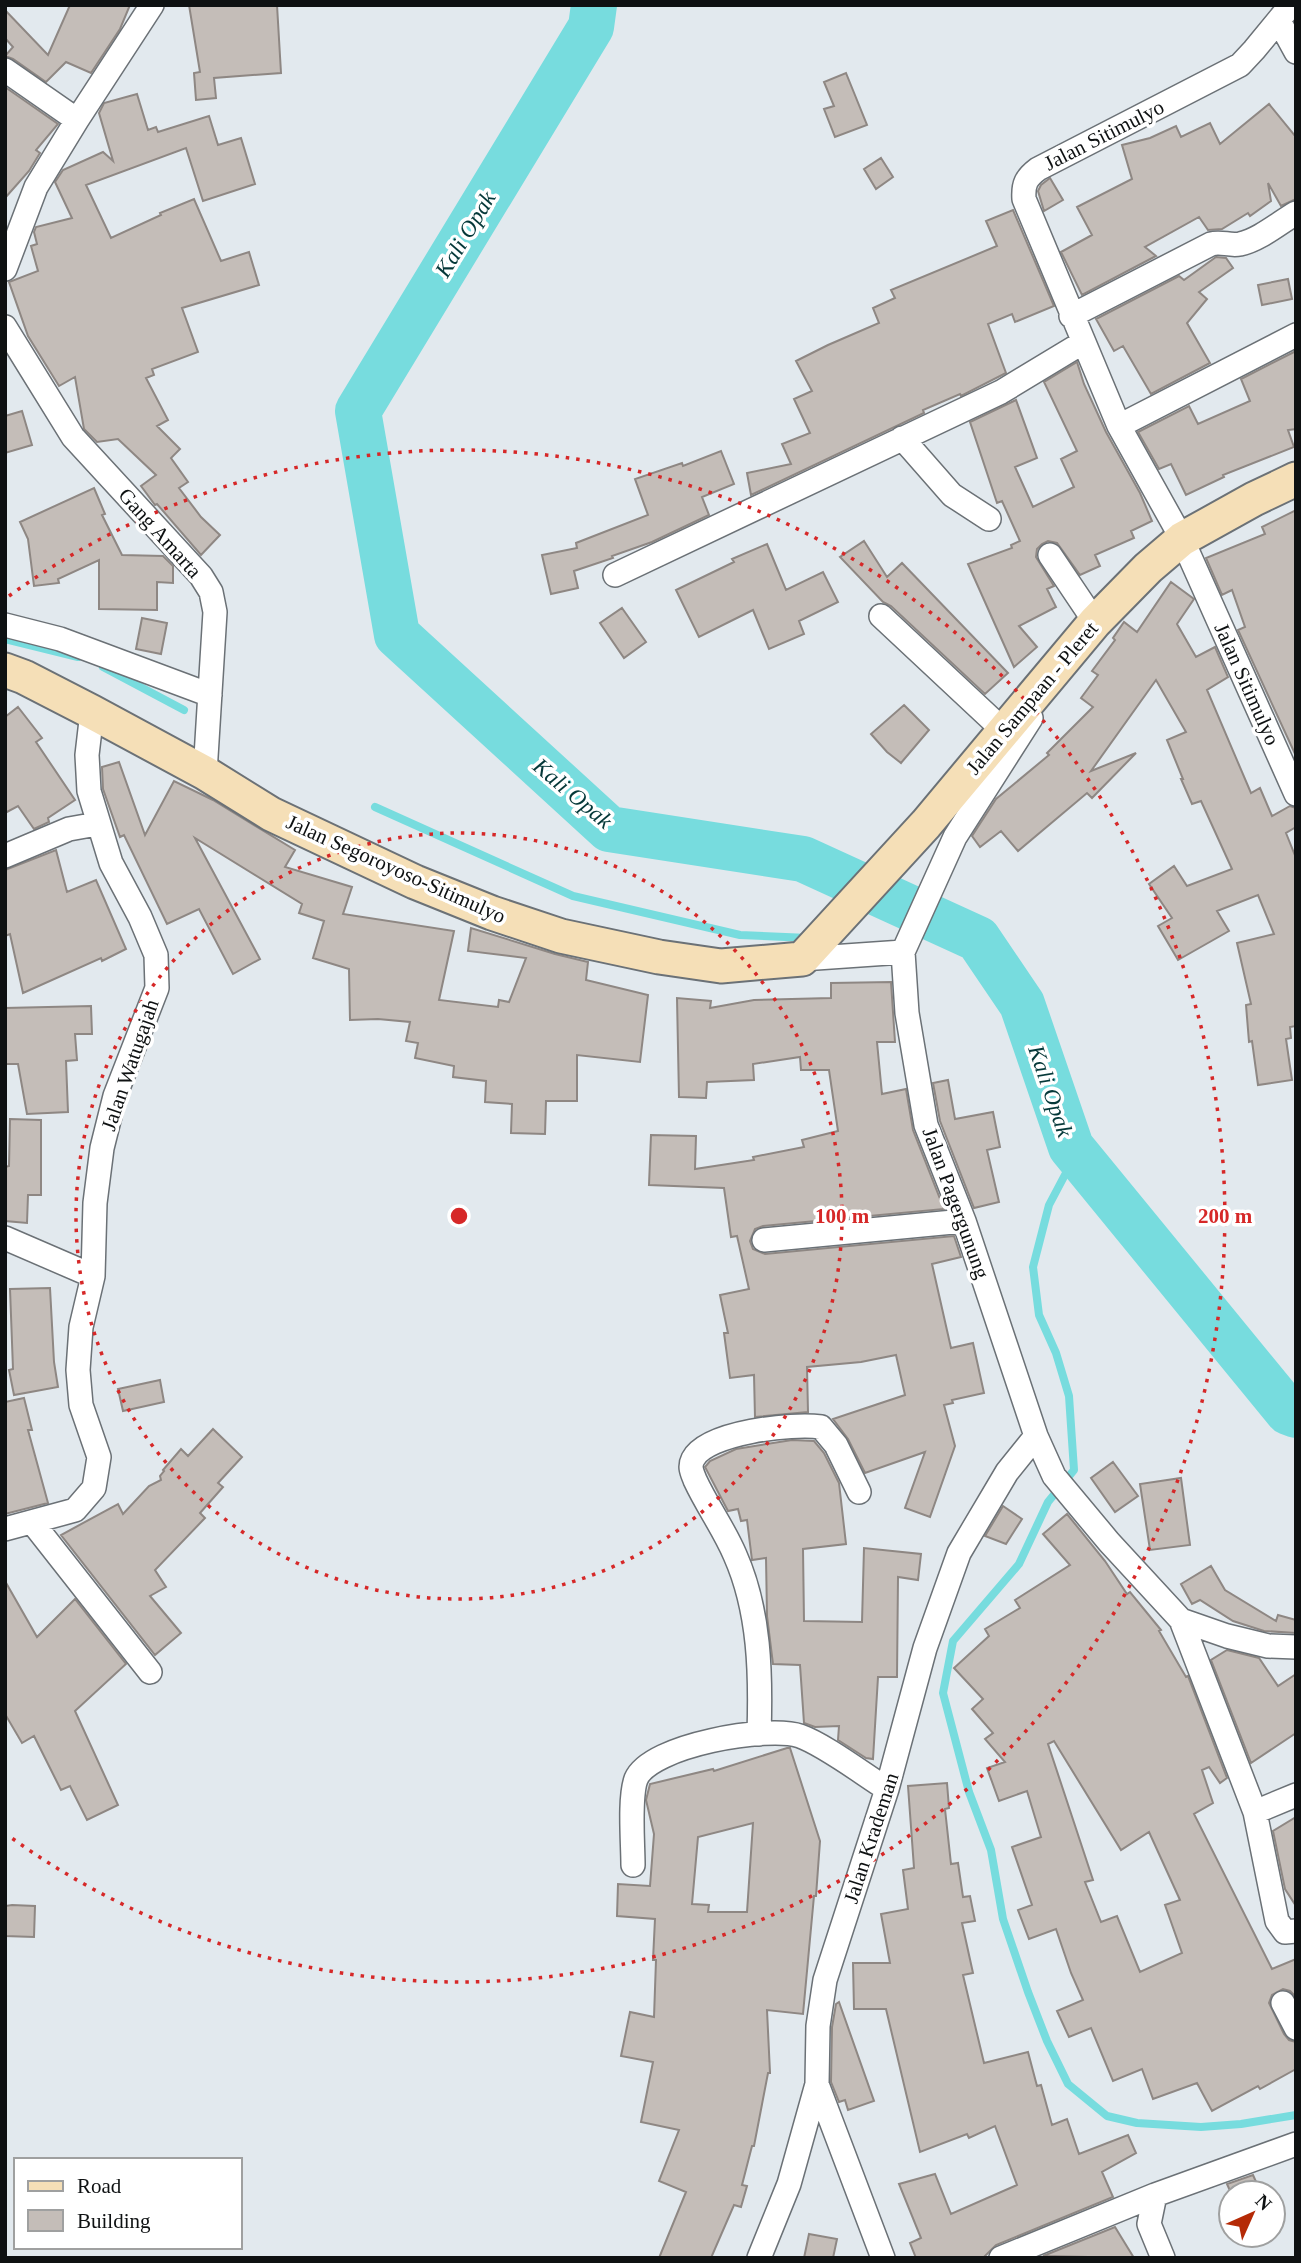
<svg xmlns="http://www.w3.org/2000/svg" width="1301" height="2263" viewBox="0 0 1301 2263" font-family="Georgia,serif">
  <rect width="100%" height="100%" fill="#e2e9ee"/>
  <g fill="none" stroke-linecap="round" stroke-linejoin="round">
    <path stroke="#77dcde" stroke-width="8" d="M5,639L78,657
      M103,667L184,710
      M375,807L573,896L740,935L809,938
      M1076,1154L1049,1205L1033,1267L1039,1315L1056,1353L1069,1396L1074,1470L1048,1502L1019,1564L953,1641L943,1693L969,1792L991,1850L1003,1919L1028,1992L1047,2041L1068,2084L1107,2116L1137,2123L1201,2127L1241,2124L1296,2115"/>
    <path stroke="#77dcde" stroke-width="46" d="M594,5L591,27L358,411L397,635L609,829L803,859L978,939L1022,1004L1071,1147L1288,1412L1296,1415"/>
  </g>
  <path fill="#c4bdb8" stroke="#8e8783" stroke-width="2" fill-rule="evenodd" d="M70,5H130L120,29L91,73L66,62L46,82L13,59L5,56L13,47L5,38V10L48,55Z
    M189,5H277L281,73L214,78L216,98L196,100L194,73L200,72Z
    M846,73L867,125L835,137L824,109L834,106L824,82Z
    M5,87L58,124L36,150L40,153L29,171L5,198Z
    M137,94L148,130L156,127L158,132L209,116L218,145L241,138L255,184L203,201L186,148L86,185L111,238L161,215L160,213L194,199L221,261L249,252L259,285L182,308L198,352L152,369L154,375L146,378L168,420L157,426L180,449L171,458L188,482L179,488L201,517L220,535L201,555L157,504L155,505L141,486L156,475L118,439L97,442L84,429L75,377L59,386L28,336L9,282L38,271L31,246L37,244L34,232L36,227L72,218L55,182L63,170L103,152L113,161L99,113L104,103Z
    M1269,104L1296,137V199L1281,206L1268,183L1271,201L1250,216L1248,213L1222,229L1208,230L1199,217L1145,247L1156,256L1082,295L1061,252L1092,235L1077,207L1132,179L1122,145L1150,138L1176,126L1181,137L1210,123L1220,144Z
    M881,158L893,177L876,189L864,169Z
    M1050,178L1063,200L1044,211L1038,191L1041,185Z
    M1013,210L1054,306L1015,322L1012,314L988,324L1006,373L961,396L960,394L923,410L924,413L751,495L747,473L791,464L782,444L810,433L794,399L812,391L796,361L828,345L879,323L873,308L895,298L891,290L997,246L986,221Z
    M1216,257L1226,258L1233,268L1199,292L1207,299L1187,323L1210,363L1151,394L1123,346L1114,351L1096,319L1179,276L1184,280Z
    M1288,279L1292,299L1262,305L1258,285Z
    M1296,351V429L1288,430L1294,447L1223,475L1224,477L1186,495L1171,464L1159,469L1138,432L1189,406L1198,424L1250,401L1241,379Z
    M1077,362L1084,384L1106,432L1140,493L1152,521L1131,531L1134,538L1095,555L1100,566L1080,575L1057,543L1048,541L1042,544L1037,549L1036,557L1054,586L1047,589L1056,607L1019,626L1037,647L1014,667L968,564L1012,548L1011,545L1020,541L1002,501L997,503L970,422L1016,400L1037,458L1015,467L1033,507L1074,487L1061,459L1077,451L1044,382Z
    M22,411L32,445L5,453V416Z
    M721,451L734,484L702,497L709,515L652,542L612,556L613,558L574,571L578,588L551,594L542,555L577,548L576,543L648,515L635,479L682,463L683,466Z
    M94,488L105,514L102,515L122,555L163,556L173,566V583L157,582V610L99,609V560L58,579L59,583L34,586L28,539L20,522Z
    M1296,510V756L1238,630L1245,627L1232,590L1222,595L1206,558L1265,534L1262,527Z
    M864,541L887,577L902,563L1008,673L985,694L891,606L883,602L840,557Z
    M767,544L786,590L823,572L838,602L799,621L804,634L769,649L753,610L699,637L676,590L734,562L732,559Z
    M1171,582L1194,599L1177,624L1196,657L1215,647L1228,677L1207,690L1251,793L1260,788L1272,816L1290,806L1296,808V827L1286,833L1296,858V1026L1290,1027L1291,1038L1286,1039L1292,1080L1258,1085L1252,1041L1249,1042L1246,1005L1251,1004L1237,943L1274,934L1258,895L1217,911L1229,931L1178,960L1158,926L1172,918L1149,884L1174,866L1187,886L1232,869L1201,801L1192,804L1181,779H1183L1167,740L1186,732L1156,680L1091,771L1136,753L1092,798L1087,793L1018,851L1001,831L980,847L972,836L996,799L1049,755L1047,753L1093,707L1081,698L1098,675L1092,671L1115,640L1113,638L1124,622L1137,632Z
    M622,608L646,642L624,658L600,623Z
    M142,618L167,623L161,654L136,649Z
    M904,705L929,730L901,763L887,752L871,734Z
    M18,707L42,738L36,742L75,800L48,818L49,822L34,829L18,806L5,813V717Z
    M119,762L145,835L174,781L213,800L295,850L285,867L352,887L343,914L454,931L439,1000L498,1007L499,1000L509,1002L526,958L468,951L471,928L555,954L588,962L586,980L648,995L640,1062L577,1055V1101H546L545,1134L511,1133L512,1104L485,1102L486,1081L453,1077L454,1066L415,1058L418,1043L406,1041L410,1022L378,1019L350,1020L349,969L313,958L324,921L299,913L302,904L195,838L260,959L233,974L199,909L167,924L124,835L120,837L103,789L102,767Z
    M56,850L67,892L96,880L126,949L102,961L101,958L23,993L10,934L5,936V870Z
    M891,982L895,1042H877L882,1094L906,1089L913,1130L944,1209L763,1226L755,1229L750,1241L753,1249L765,1254L954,1236L961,1257L932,1264L951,1348L973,1343L984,1393L952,1400L953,1403L944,1405L955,1446L930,1517L905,1508L925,1452L865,1473L848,1439L833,1419L905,1395L896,1355L861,1362L807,1367L808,1412L755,1417L754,1375L730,1378L724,1333H728L720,1295L749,1289L737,1236L731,1237L724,1188L649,1185L651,1135L696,1136L695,1169L754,1160L753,1157L804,1147L802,1140L838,1131L829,1070H801L800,1057L753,1064L754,1080L707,1082L706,1098L679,1097L677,998L711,1001L710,1008L754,1000L831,998V983Z
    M91,1006L92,1034H75L77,1060L66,1061L68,1112L27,1114L18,1064H5V1008Z
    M948,1080L955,1119L993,1112L1000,1147L987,1150L999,1202L974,1208L940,1121L933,1083Z
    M10,1119L41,1120V1195H28L27,1223L5,1221V1167L9,1166Z
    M50,1288L54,1362L58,1387L14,1395L9,1370L13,1369L10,1289Z
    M160,1380L164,1402L123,1411L118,1389Z
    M24,1398L32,1430H28L48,1503L5,1514V1402Z
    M213,1429L242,1457L218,1483L223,1487L200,1513L205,1518L155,1570L166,1587L150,1596L181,1633L155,1655L61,1535L118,1504L123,1514L149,1486L161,1480L160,1476L164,1471L163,1470L181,1449L188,1456Z
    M792,1440L814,1441L824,1453L839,1483L846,1544L803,1549L804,1621L862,1622L864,1548L921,1554L918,1580L898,1577L897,1677H878L873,1759L866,1758L838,1740L839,1726L815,1727L804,1723L800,1665L773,1664L767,1616L766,1558L752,1560L747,1520L741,1521L738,1509L728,1511L705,1467L710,1461L736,1449Z
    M1113,1462L1138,1496L1115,1512L1091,1478Z
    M1181,1478L1190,1545L1150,1550L1140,1484Z
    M1003,1506L1022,1519L1006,1544L985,1536Z
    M1067,1514L1105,1561L1127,1594L1130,1592L1161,1630L1159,1631L1186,1677L1188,1676L1227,1778L1220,1783L1209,1767L1202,1770L1213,1803L1194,1814L1272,1969L1296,1959V1997L1290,1991L1283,1989L1272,1995L1269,2003L1284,2034L1289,2040L1296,2042V2069L1260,2089L1258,2086L1212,2111L1197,2083L1153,2099L1142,2069L1113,2081L1091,2028L1069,2037L1057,2011L1083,2000L1071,1973L1056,1929L1029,1939L1018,1910L1032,1905L1012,1847L1041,1837L1027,1791L999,1801L987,1768L1005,1762L985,1739L993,1733L972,1709L983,1699L954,1668L989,1636L985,1629L1020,1608L1015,1600L1070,1565L1043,1534ZM1054,1741L1121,1850L1149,1832L1180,1900L1165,1905L1182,1953L1140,1972L1117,1916L1101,1922L1085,1882L1093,1880L1048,1744Z
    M1211,1566L1225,1590L1276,1621L1278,1615L1296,1620V1633L1264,1631L1233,1621L1200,1600L1192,1604L1181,1584Z
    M5,1581L37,1637L75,1599L126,1664L75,1711L118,1805L87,1820L70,1786L61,1790L34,1736L22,1743L5,1714Z
    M1227,1650L1259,1658L1278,1686L1296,1674V1733L1251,1763L1211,1660Z
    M787,1748H790L820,1841L816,1896H814L803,2014L767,2010L770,2073H768L754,2146H752L742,2185L747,2186L741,2207L734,2205L711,2258H659L686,2192L659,2181L679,2130L641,2122L653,2062L621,2056L630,2012L654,2017L656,1960H653L655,1919L617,1916L618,1884L650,1886L654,1834L646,1800L650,1784L713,1769L714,1771ZM753,1823L747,1912H708L709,1905L692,1904L698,1837Z
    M947,1783L949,1808L945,1809L951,1864L958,1863L963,1897L970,1896L975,1921L962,1923L973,1973L963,1975L984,2063L1028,2052L1037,2086L1041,2085L1052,2125L1067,2119L1079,2154L1128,2135L1136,2153L1102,2172L1113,2197L996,2245L983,2258H916L910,2243L921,2238L899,2184L935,2174L951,2214L1017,2185L995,2126L969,2138L967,2134L920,2152L886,2009H854L853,1963H890L881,1914L908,1909L903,1870L914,1868L908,1786Z
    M1296,1817V1906L1285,1889L1273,1831Z
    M12,1905L35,1906L34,1937L5,1936V1906Z
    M839,2002L874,2101L848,2110L845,2100L839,2102L831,2082L832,2027L836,2004Z
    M1253,2175L1261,2193H1231L1227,2184Z
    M1115,2227L1134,2258L1043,2256Z
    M809,2234L837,2239L833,2258H804Z"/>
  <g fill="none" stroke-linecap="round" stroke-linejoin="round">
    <g stroke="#6b7176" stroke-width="26">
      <path id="street" d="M1291,5L1254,50L1240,65L1038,169C1026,178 1023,184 1024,199L1119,426L1182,539L1296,794
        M1279,21L1296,52
        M5,70L77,120
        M5,269L36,187L77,120L152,5
        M1071,316L1211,244C1221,241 1229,246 1240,244C1259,240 1279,223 1296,213
        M5,327L73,437L201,576L211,592L215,612L205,773
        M1119,426L1296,335
        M902,438L952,495L989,519
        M1050,555L1095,622
        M615,575L1001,392L1082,343
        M881,616L1004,731
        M5,625L60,639L210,695
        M1031,718L955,837L903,952L907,1013L926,1125L964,1221L1036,1436L1054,1476L1109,1542L1181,1620L1227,1636L1268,1646L1296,1647
        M5,856L69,829L97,824
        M802,959L903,952
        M5,1238L93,1276
        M764,1240L964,1221
        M32,1522L150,1672
        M5,1529L75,1510L94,1488L99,1457L81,1405L78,1370L81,1327L93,1276L95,1203L102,1148L115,1096L157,988L156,955L140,917L111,863L89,791L87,755L92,712
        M1181,1620L1255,1812L1277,1921L1285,1932L1296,1931
        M759,1734C761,1675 760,1611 735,1555C724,1529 707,1506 695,1480C692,1472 689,1467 693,1459C707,1432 792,1423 821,1427L836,1445L859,1492
        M1255,1812L1296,1795
        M633,1865C633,1843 629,1798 636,1779C650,1745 769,1725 800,1736C825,1745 863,1774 887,1789
        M1283,2003L1296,2028
        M1155,2195L1149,2224L1163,2258
        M759,2258L789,2184L817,2084
        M883,2258L817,2084L818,2026L825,1980L887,1789L925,1648L959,1553L1007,1472L1036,1436
        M1001,2258L1155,2195L1296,2144"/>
    </g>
    <g stroke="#6b7176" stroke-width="37">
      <path id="secondary" d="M5,670L24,677L92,712L205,773L271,814L415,882L492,913L561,936L659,957L721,966L802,959L926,824L1095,622L1148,568L1182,539L1254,499L1296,479"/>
    </g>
    <use href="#street" stroke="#fff" stroke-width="23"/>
    <use href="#secondary" stroke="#f5dfb7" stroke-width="33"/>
  </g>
  <g fill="none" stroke="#d62828" stroke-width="3.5" stroke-dasharray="3.5 7">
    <circle cx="459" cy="1216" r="383"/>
    <path d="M9 596A766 766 0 1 1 9 1836"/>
  </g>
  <g text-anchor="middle" stroke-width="7" stroke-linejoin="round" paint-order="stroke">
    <g font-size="21" fill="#0e1112" stroke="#fff">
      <text transform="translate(1104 135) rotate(-27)" y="7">Jalan Sitimulyo</text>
      <text transform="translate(160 533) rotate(48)" y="7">Gang Amarta</text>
      <text transform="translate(1247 684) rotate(66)" y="7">Jalan Sitimulyo</text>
      <text transform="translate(1032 698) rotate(-50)" y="7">Jalan Sampaan - Pleret</text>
      <text transform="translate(396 869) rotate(24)" y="7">Jalan Segoroyoso-Sitimulyo</text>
      <text transform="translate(130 1065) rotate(-71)" y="7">Jalan Watugajah</text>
      <text transform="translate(956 1203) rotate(70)" y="7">Jalan Pagergunung</text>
      <text transform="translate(871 1838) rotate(-72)" y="7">Jalan Krademan</text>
    </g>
    <g font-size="23" font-style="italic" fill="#053839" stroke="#fff">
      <text transform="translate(465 234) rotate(-59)" y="8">Kali Opak</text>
      <text transform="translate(573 793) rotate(40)" y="8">Kali Opak</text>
      <text transform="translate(1051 1091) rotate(71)" y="8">Kali Opak</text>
    </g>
  </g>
  <circle cx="459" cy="1216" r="10" fill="#d62828" stroke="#fff" stroke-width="3.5"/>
  <g font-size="21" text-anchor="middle" font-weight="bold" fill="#d62828" stroke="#fff" stroke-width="7" stroke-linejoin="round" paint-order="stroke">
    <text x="842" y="1223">100 m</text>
    <text x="1225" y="1223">200 m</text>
  </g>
  <rect width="1301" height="2263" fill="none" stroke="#0e1112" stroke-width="14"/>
  <rect x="14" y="2158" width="228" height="91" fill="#ffffff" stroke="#9fa0a0" stroke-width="2"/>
  <rect x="28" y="2181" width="35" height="10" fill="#f5dfb7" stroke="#9fa0a0" stroke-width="2"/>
  <text x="77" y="2193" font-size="21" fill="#0e1112">Road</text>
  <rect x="28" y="2210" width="35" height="21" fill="#c4bdb8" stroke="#9fa0a0" stroke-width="2"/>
  <text x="77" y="2228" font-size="21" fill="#0e1112">Building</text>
  <g transform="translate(1252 2214) rotate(45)"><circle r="33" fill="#ffffff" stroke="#9fa0a0" stroke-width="2"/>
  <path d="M0-5L12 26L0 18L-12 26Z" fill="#b52a06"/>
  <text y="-10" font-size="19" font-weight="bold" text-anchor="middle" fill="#0e1112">N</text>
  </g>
</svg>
